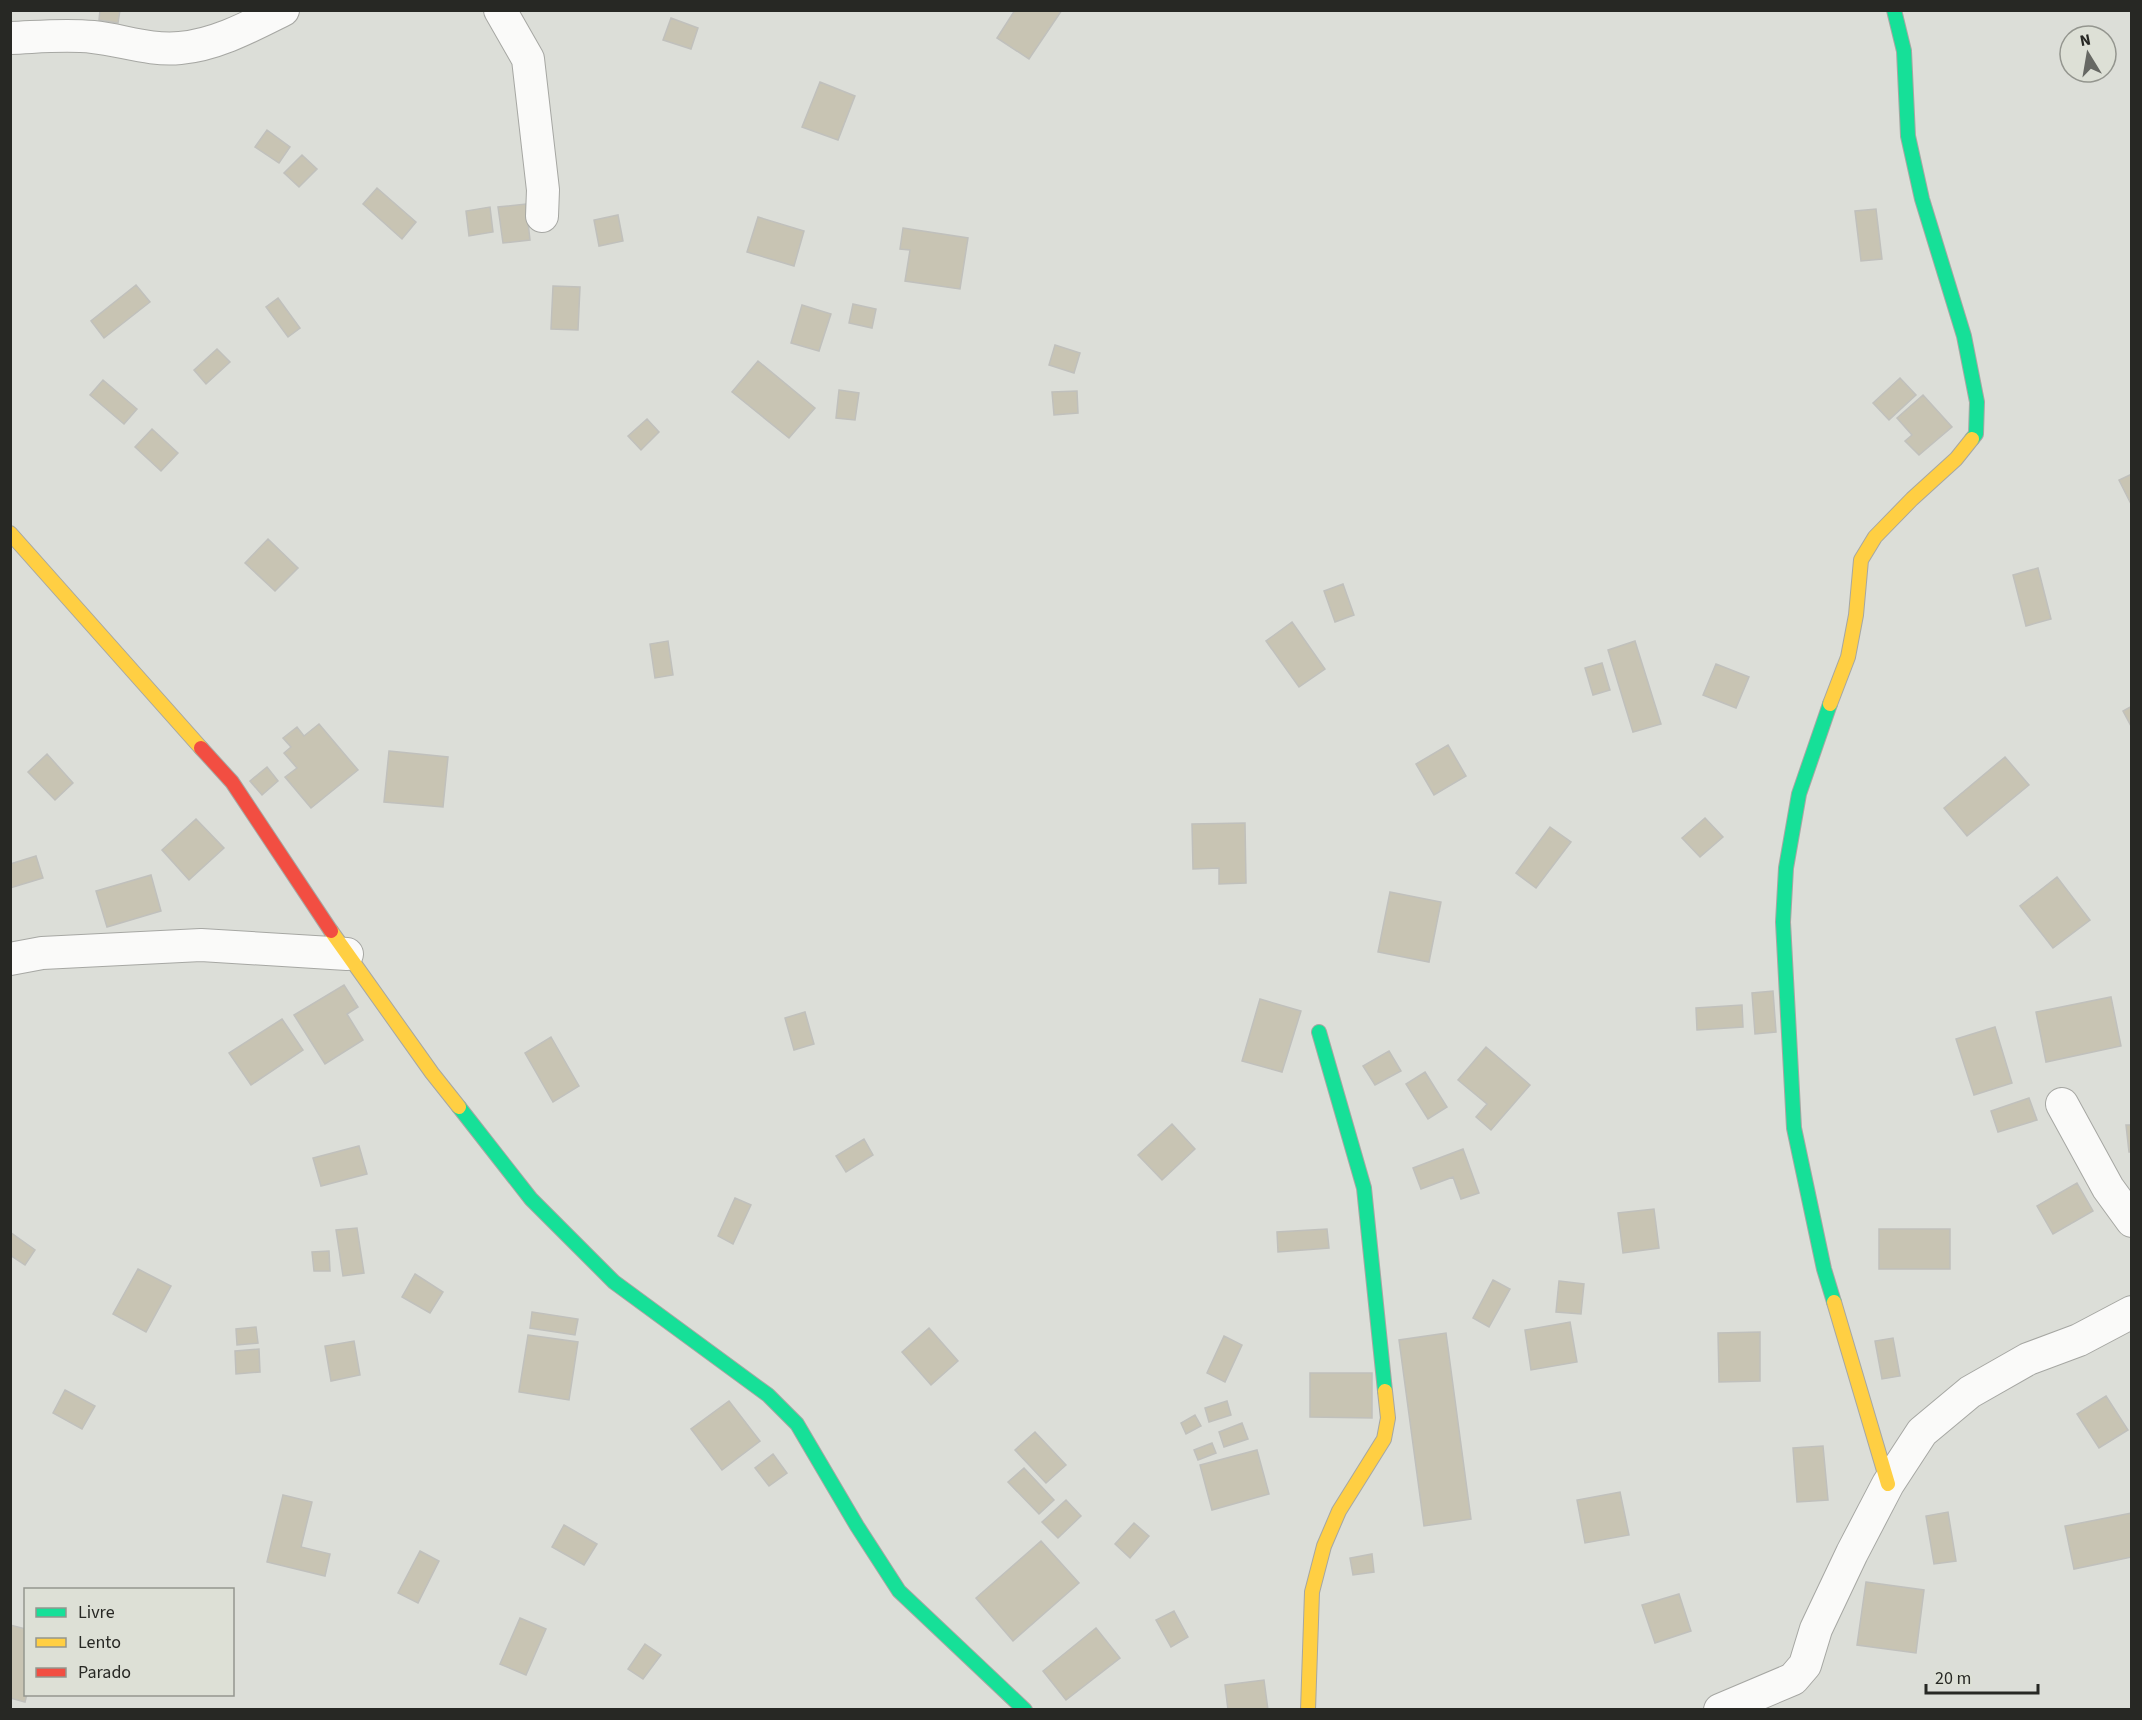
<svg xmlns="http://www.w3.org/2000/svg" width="2142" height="1720" viewBox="0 0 2142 1720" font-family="'Source Sans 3',sans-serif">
  <rect width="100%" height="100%" fill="#dcded8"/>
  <path fill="#c8c4b3" stroke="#c0c0bc" stroke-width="1.5" d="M100,10H120L118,23L99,20Z
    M1015,10H1062L1029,59L997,38Z
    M671,18L698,28L691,49L663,40Z
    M820,82L855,96L838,140L802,127Z
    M267,130L290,147L279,163L255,147Z
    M302,155L317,169L299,187L284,173Z
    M377,188L416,222L402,239L363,204Z
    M526,204L530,240L503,243L498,207Z
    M490,207L493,232L469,236L466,211Z
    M1876,209L1882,259L1861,261L1855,211Z
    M618,215L623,241L599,246L594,220Z
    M758,217L804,231L794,266L747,252Z
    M903,228L968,238L960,289L905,281L910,250L900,249Z
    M136,285L150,302L104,338L91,321Z
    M553,286L580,287L578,330L551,329Z
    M278,298L300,328L288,337L266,307Z
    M853,304L876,309L872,328L849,323Z
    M802,305L831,314L819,351L791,343Z
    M1055,345L1080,353L1074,373L1049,365Z
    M217,349L230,362L206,384L194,370Z
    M758,361L815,408L789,438L732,392Z
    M1900,378L1916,395L1889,420L1873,403Z
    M103,380L137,409L124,424L90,395Z
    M839,390L859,393L855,420L836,418Z
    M1077,391L1078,413L1054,415L1052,392Z
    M1923,395L1952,427L1919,455L1905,441L1912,435L1897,418Z
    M647,419L659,432L641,450L628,436Z
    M152,429L178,453L161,471L135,447Z
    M2132,474V506L2119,480Z
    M268,539L298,568L275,591L245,563Z
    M2038,568L2051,619L2026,626L2013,575Z
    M1343,584L1354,615L1335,622L1324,591Z
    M1292,622L1325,669L1299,687L1266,641Z
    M668,641L673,675L655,678L650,644Z
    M1635,641L1661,724L1633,732L1608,650Z
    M1602,663L1610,690L1593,695L1585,668Z
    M1716,664L1749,677L1736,708L1703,695Z
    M2132,706V725L2131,726L2123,711Z
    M319,724L358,770L311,808L285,777L297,768L284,753L291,747L283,738L297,727L304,736Z
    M1448,745L1466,776L1434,795L1416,764Z
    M389,751L448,757L443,807L384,802Z
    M47,754L73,783L55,800L28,772Z
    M2005,757L2029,785L1967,836L1944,808Z
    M267,767L278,781L262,795L250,781Z
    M1705,818L1723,837L1700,857L1682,838Z
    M196,819L224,848L189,880L162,850Z
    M1245,823L1246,883L1219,884V868L1193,869L1192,824Z
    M1550,827L1571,842L1536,888L1516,873Z
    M36,856L43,878L10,888V864Z
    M151,875L161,911L107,927L96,891Z
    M2057,877L2090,920L2053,948L2020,906Z
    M1390,892L1441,902L1429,962L1378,952Z
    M344,985L358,1007L347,1014L363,1040L325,1064L294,1015Z
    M1773,991L1776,1032L1755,1034L1752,993Z
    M2111,997L2121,1046L2046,1062L2036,1012Z
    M1260,999L1301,1011L1282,1072L1242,1061Z
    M1742,1005L1743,1027L1697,1030L1696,1008Z
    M805,1012L814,1044L794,1050L785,1018Z
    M282,1019L303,1050L251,1085L229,1053Z
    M1995,1027L2012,1083L1974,1095L1956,1039Z
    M551,1037L579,1086L553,1102L525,1053Z
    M1486,1047L1530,1085L1491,1130L1476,1117L1487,1104L1458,1080Z
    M1389,1051L1401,1071L1375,1085L1363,1066Z
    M1425,1072L1447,1107L1428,1119L1406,1084Z
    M2029,1098L2037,1120L1998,1132L1991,1111Z
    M1172,1124L1195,1149L1162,1180L1138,1155Z
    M2126,1125H2132V1152H2129Z
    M864,1139L873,1155L846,1172L836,1156Z
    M359,1146L367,1174L321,1186L313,1158Z
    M1463,1149L1479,1193L1461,1199L1453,1177L1421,1189L1413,1168Z
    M2077,1183L2093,1211L2053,1234L2037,1206Z
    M735,1198L751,1205L733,1244L718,1236Z
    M1654,1209L1659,1248L1623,1253L1618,1213Z
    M357,1228L364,1273L343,1276L336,1230Z
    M1327,1229L1329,1248L1278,1252L1277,1232Z
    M1879,1229H1950V1269H1879Z
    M10,1232L35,1250L25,1265L10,1255Z
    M329,1251L330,1271H314L312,1252Z
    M138,1269L171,1286L146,1332L113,1314Z
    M415,1274L443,1292L430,1313L402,1297Z
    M1493,1280L1510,1289L1489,1327L1473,1318Z
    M1559,1281L1584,1284L1581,1314L1556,1312Z
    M532,1312L578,1319L575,1335L530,1328Z
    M1570,1322L1577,1362L1531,1370L1525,1330Z
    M256,1327L258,1343L237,1345L236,1329Z
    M929,1328L958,1361L931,1385L902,1352Z
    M1760,1332V1381L1719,1382L1718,1333Z
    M1446,1333L1471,1519L1424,1526L1399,1340Z
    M528,1335L578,1342L569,1400L519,1392Z
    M1224,1336L1242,1345L1225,1382L1207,1373Z
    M1893,1338L1900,1376L1882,1379L1875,1341Z
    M354,1341L360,1375L331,1381L325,1346Z
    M259,1349L260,1372L236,1374L235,1351Z
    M1310,1373H1372V1418L1310,1417Z
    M65,1390L95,1406L82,1429L53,1413Z
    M2106,1396L2128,1430L2099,1448L2077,1414Z
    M729,1401L760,1441L722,1470L691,1429Z
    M1227,1401L1231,1415L1209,1422L1205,1408Z
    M1195,1415L1201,1426L1186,1434L1181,1423Z
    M1242,1423L1248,1439L1224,1447L1219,1432Z
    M1035,1432L1066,1465L1046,1483L1015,1450Z
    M1212,1443L1216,1453L1198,1460L1194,1450Z
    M1823,1446L1828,1500L1797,1502L1793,1448Z
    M1257,1450L1269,1494L1212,1510L1200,1465Z
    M773,1454L787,1473L769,1486L755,1468Z
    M1024,1468L1054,1500L1039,1514L1008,1482Z
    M1620,1492L1629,1535L1585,1543L1577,1500Z
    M283,1495L312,1502L301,1547L330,1554L325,1576L267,1562Z
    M1066,1500L1081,1516L1058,1538L1042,1522Z
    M1948,1512L1956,1561L1934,1564L1926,1516Z
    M2132,1513V1557L2074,1569L2065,1526Z
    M1134,1523L1149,1536L1130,1558L1115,1544Z
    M564,1525L597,1544L584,1565L552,1547Z
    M1041,1541L1079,1583L1013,1641L976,1598Z
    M420,1551L439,1561L418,1603L398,1593Z
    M1372,1554L1374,1572L1353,1575L1350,1558Z
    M1866,1582L1924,1590L1916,1653L1857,1645Z
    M1679,1594L1691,1631L1655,1643L1642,1605Z
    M1174,1611L1188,1637L1171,1647L1156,1620Z
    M520,1618L546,1629L526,1675L500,1664Z
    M10,1625L26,1629V1694H27L25,1702L10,1698Z
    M1096,1628L1120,1658L1066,1700L1043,1671Z
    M645,1644L661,1655L643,1679L628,1669Z
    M1264,1680L1268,1710H1228L1225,1685Z"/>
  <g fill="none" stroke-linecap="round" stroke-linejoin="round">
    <g stroke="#a6a7a3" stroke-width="34">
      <path id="street" d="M500,10L528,59L543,190L542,216
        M10,38C38,37 65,34 93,37C122,40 150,51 180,48C216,45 251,26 283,10
        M10,959L42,953L201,945L347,954
        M2062,1104L2108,1188L2132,1221
        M1720,1710L1793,1679L1805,1665L1816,1629L1852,1553L1888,1484L1922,1432L1970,1392L2028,1359L2079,1340L2132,1312"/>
    </g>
    <g stroke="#a6a7a3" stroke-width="16">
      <path id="fast" d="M1894,10L1904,51L1908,136L1922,199L1964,336L1977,402L1976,434L1972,439
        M1830,704L1799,794L1786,868L1783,922L1794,1128L1824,1269L1834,1302
        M1319,1032L1364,1188L1385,1391
        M459,1107L531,1199L614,1282L768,1395L797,1424L857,1526L899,1591L1025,1710"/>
    </g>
    <g stroke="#a6a7a3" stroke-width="16">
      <path id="slow" d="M10,533L201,748
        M1830,704L1848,657L1856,615L1861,560L1875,537L1912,499L1956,459L1972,439
        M331,931L432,1073L459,1107
        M1834,1302L1888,1484
        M1308,1710L1312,1592L1324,1546L1339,1511L1384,1439L1388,1418L1385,1391"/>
    </g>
    <g stroke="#a6a7a3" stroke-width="16">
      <path id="jam" d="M201,748L232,782L331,931"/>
    </g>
    <use href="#street" stroke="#fafaf9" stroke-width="32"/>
    <use href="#fast" stroke="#16e098" stroke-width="14"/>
    <use href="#slow" stroke="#ffcf43" stroke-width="14"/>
    <use href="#jam" stroke="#f24e42" stroke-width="14"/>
  </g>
  <rect width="2142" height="1720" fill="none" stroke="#272824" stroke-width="24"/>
  <rect x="24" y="1588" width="210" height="108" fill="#dde0d6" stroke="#94968f" stroke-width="1.5"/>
  <rect x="36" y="1608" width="30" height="9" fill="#16e098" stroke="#94968f" stroke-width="1.5"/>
  <text x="78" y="1618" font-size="18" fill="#272824">Livre</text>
  <rect x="36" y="1638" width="30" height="9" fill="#ffcf43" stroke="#94968f" stroke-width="1.5"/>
  <text x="78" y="1648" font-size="18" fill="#272824">Lento</text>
  <rect x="36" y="1668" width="30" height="9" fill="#f24e42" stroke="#94968f" stroke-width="1.5"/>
  <text x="78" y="1678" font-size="18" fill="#272824">Parado</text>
  <g transform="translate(2088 54) rotate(349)"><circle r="28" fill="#dde0d6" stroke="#94968f" stroke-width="1.5"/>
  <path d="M0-4.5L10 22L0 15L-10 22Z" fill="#666863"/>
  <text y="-9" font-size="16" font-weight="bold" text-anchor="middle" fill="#272824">N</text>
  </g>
  <path d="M1926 1684v9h112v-9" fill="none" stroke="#272824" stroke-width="3"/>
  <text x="1935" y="1684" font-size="18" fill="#272824" stroke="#dde0d6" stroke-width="4.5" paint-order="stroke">20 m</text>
</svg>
